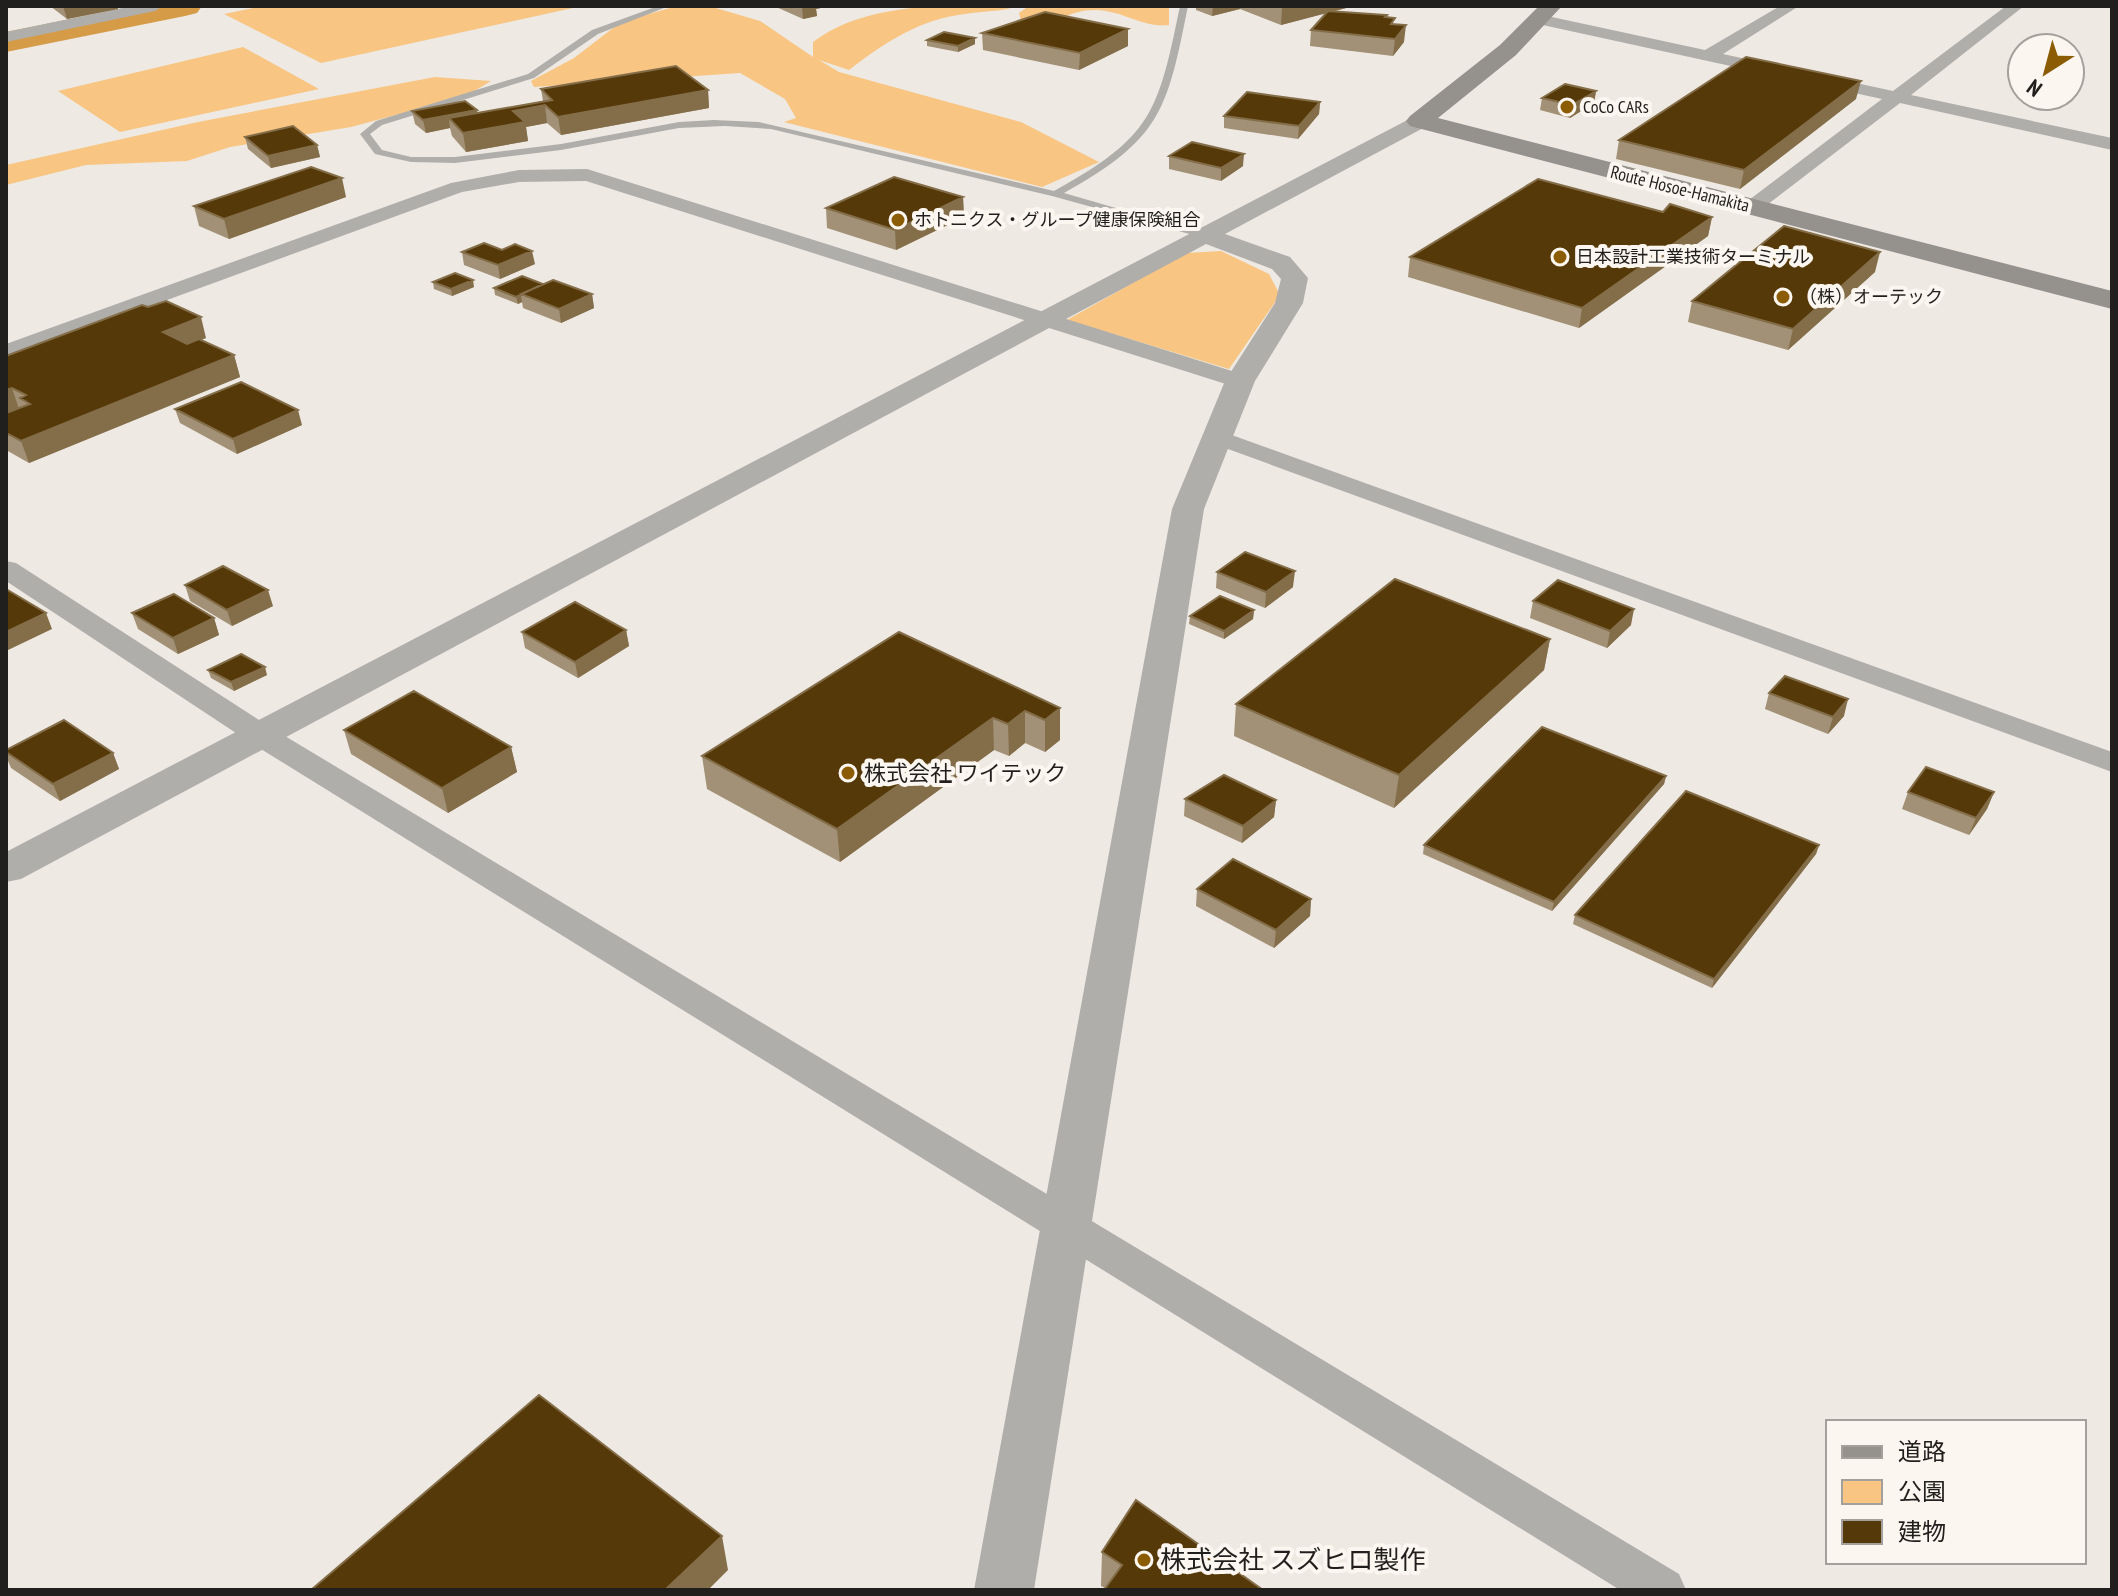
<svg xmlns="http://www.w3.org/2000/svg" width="2118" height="1596" viewBox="0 0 2118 1596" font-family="'PT Sans Narrow','Noto Sans JP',sans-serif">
  <rect width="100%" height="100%" fill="#eee9e2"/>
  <path fill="#f8c582" d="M263,6H582L321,63L224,14Z
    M677,6H709L760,21L813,57V42C869,0 949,6 1019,6C1000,12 984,11 965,14C920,19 884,43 849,70L819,60L839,72L1021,122L1099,162L1042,187L784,122L796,118L785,99L740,73L534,87L531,81L574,58L621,22Z
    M1029,6H1169V25C1142,28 1122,10 1095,10C1064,10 1060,28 1021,20L1019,13Z
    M243,47L319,89L120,132L58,91Z
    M435,77L491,81L466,96L351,127L230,147L187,161L86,165L6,185V165L198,122Z
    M1221,251L1269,274L1280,295L1229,369L1067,320L1186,253Z"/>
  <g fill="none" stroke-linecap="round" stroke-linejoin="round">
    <path fill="#d59b47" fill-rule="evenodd" d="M135,6H202L197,13L185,16L6,52V32Z"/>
    <path fill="#b0aeab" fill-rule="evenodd" d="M658,6H669L598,34L534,78L382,125L370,134L382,150L411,157H455L561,144L679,122L714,120L759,122L1054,191C1152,137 1158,113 1180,6H1188C1167,111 1161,139 1064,193L1209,235L1204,238L1052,196L771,129L725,126L679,128L561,150L455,163L411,162L375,154L360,134L376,121L528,74L592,30Z"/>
    <path fill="#b0aeab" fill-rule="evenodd" d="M132,6H163L155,11L6,42V32Z
      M1780,6H1799L1723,54L1893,91L2006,6H2024L1911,95L2112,138V150L1900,103L1759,211L1752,213L1742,207L1745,203L1882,99L1538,24L1530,19L1538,14L1705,50Z
      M587,169L1248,376L1252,381L1240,388L1232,386L586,181L519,182L462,192L6,359V344L451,183L519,170Z
      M1215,429L2112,752V772L1206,441L1203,436Z
      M6,561L16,563L270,727L1679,1574L1686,1590H1620L248,741L6,581Z"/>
    <path fill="#b0aeab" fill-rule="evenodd" d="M1419,114L1427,116L1430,121L1427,126L1225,234L1290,257L1308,278L1303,303L1255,381L1204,509L1034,1590H974L1172,509L1225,381L1275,303L1281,279L1272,269L1206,244L21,879L6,882V852Z"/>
    <path fill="#95918d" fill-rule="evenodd" d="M1539,6H1562L1516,55L1438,118L2112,291V309L1410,126L1406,121L1410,116L1500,45Z"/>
  </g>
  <path fill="#a29176" d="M50,6H118V9L67,19Z
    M774,6H830L816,9L817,16L803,19Z
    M1196,6H1354L1334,11L1387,15V18L1394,24L1404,42L1393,56L1310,46L1311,30L1326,13L1281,25L1240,9L1212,16L1196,10Z
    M1128,29V46L1079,70L983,50L982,33Z
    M975,38V44L958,52L927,46V40Z
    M541,89L708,90L709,108L561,135L547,123L526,127L528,141L466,152L452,136L450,128L426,133L415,124L412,111L477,110V113L543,101Z
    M1596,91L1594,103L1570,118L1540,110L1542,98Z
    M1856,99L1740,189L1616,159L1619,140Z
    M1320,102L1319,114L1298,139L1224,128V116Z
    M245,137L317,145L320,157L271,168L248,149Z
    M1169,156L1243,166L1221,181L1169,169Z
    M346,197L229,239L199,226L194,206Z
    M963,197L964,217L896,250L827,228L826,208Z
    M1663,212L1712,217L1708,236L1579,328L1408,277L1410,257Z
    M462,252L535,264L500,279L464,265Z
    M1875,272L1788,350L1688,322L1692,301Z
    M433,282L474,287L452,296L434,289Z
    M543,284L592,294L594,308L561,323L523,308L522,302L518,304L495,295L494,288Z
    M206,338L201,340L234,355L240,377L29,463L6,450V356Z
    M175,409L302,425L237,454L180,423Z
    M1217,572L1293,587L1265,608L1216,588Z
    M185,585L273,606L232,626L190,601Z
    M1533,601L1631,625L1607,648L1530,618Z
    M1254,610L1253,619L1224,639L1189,624L1190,616Z
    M132,613L214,618L219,635L178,654L138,629Z
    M626,630L629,646L578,678L525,648L522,632Z
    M899,632L1060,708V740L1045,752L1025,743L1009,756L994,750L840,862L707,789L702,756Z
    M1550,639L1544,670L1394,808L1234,736L1236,704Z
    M208,670L267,675L234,691L211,678Z
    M1769,693L1844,716L1828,734L1765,709Z
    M344,730L511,747L517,772L448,813L351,754Z
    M6,750L113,753L119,769L60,801L11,768L6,756Z
    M1666,776L1664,784L1552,911L1423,854L1424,845Z
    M1908,792H1994L1987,809L1969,835L1902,809Z
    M1185,799L1276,800L1274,817L1242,843L1184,816Z
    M1819,845L1816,854L1712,988L1573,924L1575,915Z
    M1197,889L1311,899L1310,916L1274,948L1196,906Z
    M1102,1552L1263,1590L1105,1588L1101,1586Z"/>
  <path fill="#846e4a" d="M63,6H118V9L67,19Z
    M802,6H830L816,9L817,16L803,19Z
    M1213,6H1240V9L1212,16Z
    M1291,6H1354L1281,25L1282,8Z
    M1406,25L1404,42L1393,56L1395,39Z
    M1128,29V46L1079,70L1080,53Z
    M975,38V44L958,52V46Z
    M1861,81L1856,99L1740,189L1744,170Z
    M708,90L709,108L561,135L558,117Z
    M1596,91L1594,103L1570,118L1572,105Z
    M1320,102L1319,114L1298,139L1299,126Z
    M545,105L547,123L526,127L528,141L466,152L463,133L513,111Z
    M477,110L479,122L449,118L450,128L426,133L423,120Z
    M317,145L320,157L271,168L268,156Z
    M1244,154L1243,166L1221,181V168Z
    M342,178L346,197L229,239L224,219Z
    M963,197L964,217L896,250L895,230Z
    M1712,217L1708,236L1579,328L1582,308Z
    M532,251L535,264L500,279L498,265Z
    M1880,252L1875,272L1788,350L1793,329Z
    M473,280L474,287L452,296L451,289Z
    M592,294L594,308L561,323L559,309Z
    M521,295L522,302L518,304L516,297Z
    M201,317L206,338L169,353L163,332Z
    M234,355L240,377L29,463L21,441Z
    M12,388L19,409L6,415V390Z
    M298,410L302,425L237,454L233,439Z
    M1295,571L1293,587L1265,608L1266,592Z
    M268,590L273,606L232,626L227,610Z
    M1634,609L1631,625L1607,648L1610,631Z
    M1254,610L1253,619L1224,639V631Z
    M46,613L52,629L6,651V632Z
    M214,618L219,635L178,654L173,638Z
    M626,630L629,646L578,678L575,662Z
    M1550,639L1544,670L1394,808L1399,775Z
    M265,667L267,675L234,691L231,682Z
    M1848,699L1844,716L1828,734L1833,717Z
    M1060,708V740L1045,752V720Z
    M1025,711V743L1009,756L1008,724Z
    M993,718L994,750L840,862L837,829Z
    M511,747L517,772L448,813L442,788Z
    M113,753L119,769L60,801L53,784Z
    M1666,776L1664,784L1552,911L1554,902Z
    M1994,792L1987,809L1969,835L1976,818Z
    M1276,800L1274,817L1242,843L1243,826Z
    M1819,845L1816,854L1712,988L1714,979Z
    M1311,899L1310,916L1274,948L1276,930Z
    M722,1536L728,1570L708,1590H665Z"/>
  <path fill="#563909" stroke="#846e4a" stroke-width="2" d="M1328,11L1387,15L1385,17L1395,18L1391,24L1406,25L1395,39L1311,30Z
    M1045,12L1128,29L1080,53L982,33Z
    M944,32L975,38L958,46L927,40Z
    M1746,57L1861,81L1744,170L1619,140Z
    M676,66L708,90L558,117L545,105L513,111L525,122L463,133L449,118L552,100L541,89Z
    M1565,84L1596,91L1572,105L1542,98Z
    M1247,92L1320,102L1299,126L1224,116Z
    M465,101L477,110L423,120L412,111Z
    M293,126L317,145L268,156L245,137Z
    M1192,142L1244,154L1221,168L1169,156Z
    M311,167L342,178L224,219L194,206Z
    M894,177L963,197L895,230L826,208Z
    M1538,179L1663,212L1670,204L1712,217L1582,308L1410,257Z
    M1784,226L1880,252L1793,329L1692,301Z
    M484,243L502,250L515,244L532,251L498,265L462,252Z
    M455,273L473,280L451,289L433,282Z
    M522,276L543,284L516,297L494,288Z
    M553,280L592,294L559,309L521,294Z
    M166,301L201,317L163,332L187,344L199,339L234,355L21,441L6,433V413L30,404L20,398L26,395L12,388L6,390V356L142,305L148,307Z
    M241,382L298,410L233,439L175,409Z
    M1245,552L1295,571L1266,592L1217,572Z
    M223,566L268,590L227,610L185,585Z
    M1395,579L1550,639L1399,775L1236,704Z
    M1558,580L1634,609L1610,631L1533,601Z
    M6,589L46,613L6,632Z
    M174,594L214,618L173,638L132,613Z
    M1220,596L1254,610L1224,631L1190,616Z
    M575,602L626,630L575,662L522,632Z
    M899,632L1060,708L1045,720L1025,711L1008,724L993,718L837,829L702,756Z
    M241,654L265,667L231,682L208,670Z
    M1785,676L1848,699L1833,717L1769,693Z
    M414,691L511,747L442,788L344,730Z
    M64,720L113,753L53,784L6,752V750Z
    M1542,727L1666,776L1554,902L1424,845Z
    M1926,767L1994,792L1976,818L1908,792Z
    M1224,775L1276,800L1243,826L1185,799Z
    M1686,791L1819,845L1714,979L1575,915Z
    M1233,859L1311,899L1276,930L1197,889Z
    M539,1395L722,1536L665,1590H311Z
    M1136,1500L1263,1590H1104L1122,1565L1102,1552Z"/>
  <g fill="#8c5c04" stroke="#fbf6ef" stroke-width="3">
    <circle cx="1567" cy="107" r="8"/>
    <circle cx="898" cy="220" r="8"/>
    <circle cx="1560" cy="257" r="8"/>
    <circle cx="1783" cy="297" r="8"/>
    <circle cx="848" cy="773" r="8"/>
    <circle cx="1144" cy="1560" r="8"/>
  </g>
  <g text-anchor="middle" stroke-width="8" stroke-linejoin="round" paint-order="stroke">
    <g font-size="18" fill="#211f1d" stroke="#fbf6ef" text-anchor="start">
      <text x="1583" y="113">CoCo CARs</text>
      <text x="914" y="226">ホトニクス・グループ健康保険組合</text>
      <text x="1576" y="263">日本設計工業技術ターミナル</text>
      <text x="1799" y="303">（株）オーテック</text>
    </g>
    <g font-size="18" fill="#211f1d" stroke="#fbf6ef">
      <text transform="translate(1680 189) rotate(14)" y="6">Route Hosoe-Hamakita</text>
    </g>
    <g font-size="22" fill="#211f1d" stroke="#fbf6ef" text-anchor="start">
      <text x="864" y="781">株式会社 ワイテック</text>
    </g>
    <g font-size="26" fill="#211f1d" stroke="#fbf6ef" text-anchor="start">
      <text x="1160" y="1569">株式会社 スズヒロ製作</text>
    </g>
  </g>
  <rect width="2118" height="1596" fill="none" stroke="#211f1d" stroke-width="16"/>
  <rect x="1826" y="1420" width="260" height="144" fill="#fbf6ef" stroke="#a4a09b" stroke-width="2"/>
  <rect x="1842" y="1446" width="40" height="12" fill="#95918d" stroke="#a4a09b" stroke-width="2"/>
  <text x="1898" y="1460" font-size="24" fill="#211f1d">道路</text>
  <rect x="1842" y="1480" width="40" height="24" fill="#f8c582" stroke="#a4a09b" stroke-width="2"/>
  <text x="1898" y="1500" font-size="24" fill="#211f1d">公園</text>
  <rect x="1842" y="1520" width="40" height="24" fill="#563909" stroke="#a4a09b" stroke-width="2"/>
  <text x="1898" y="1540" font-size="24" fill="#211f1d">建物</text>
  <g transform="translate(2046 72) rotate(216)"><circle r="38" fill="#fbf6ef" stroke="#a4a09b" stroke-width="2"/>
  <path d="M0-6L14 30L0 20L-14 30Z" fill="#8c5c04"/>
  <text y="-12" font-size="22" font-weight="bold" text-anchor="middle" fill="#211f1d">N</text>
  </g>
</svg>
